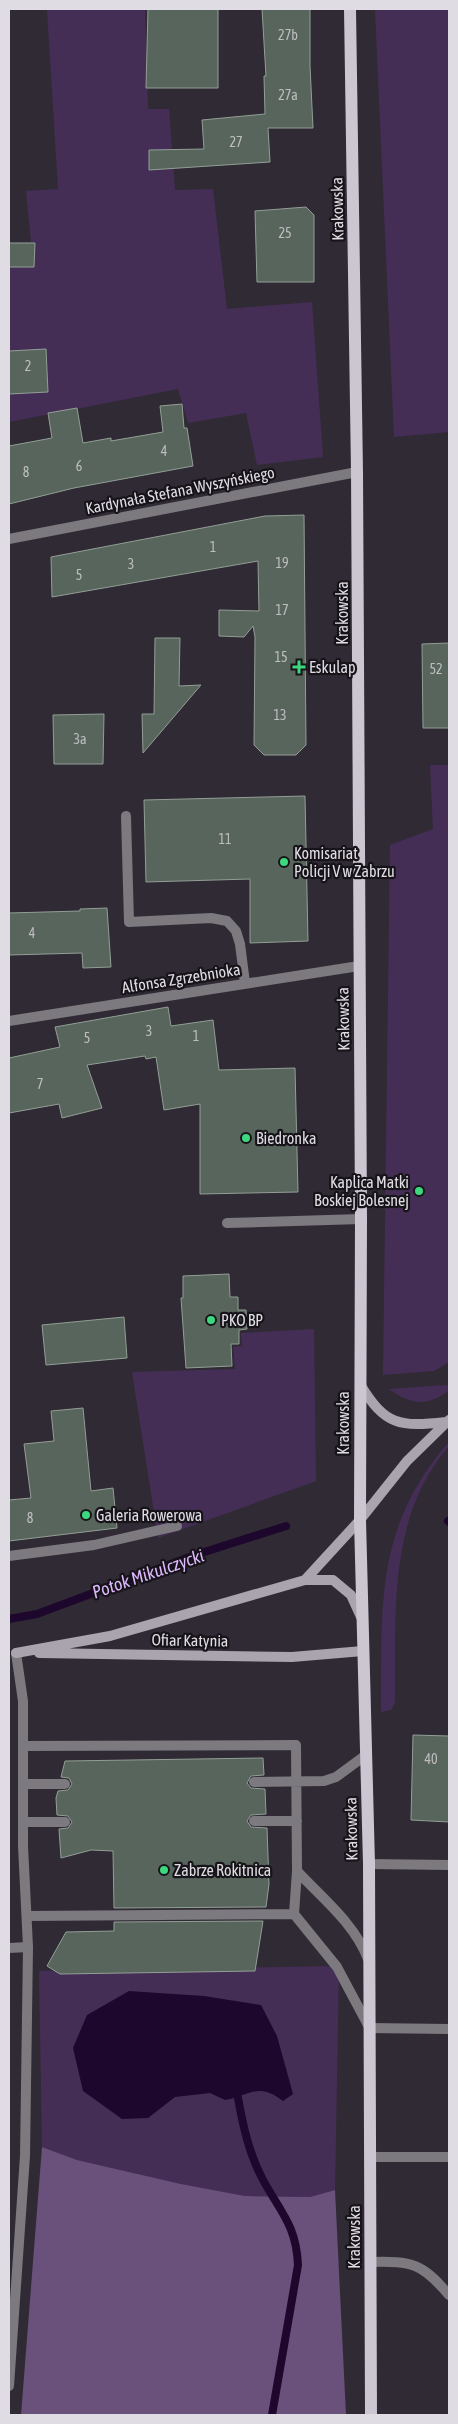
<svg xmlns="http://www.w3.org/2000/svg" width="458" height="2424" viewBox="0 0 458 2424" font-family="'Asap Condensed',sans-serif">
  <rect width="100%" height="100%" fill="#302a35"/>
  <path fill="#452e56" d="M47,9H145L148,109H169L175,190L213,189L227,309L312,302L323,457L257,465L246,413L188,423L178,389L9,422V243L31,242L26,191L58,189Z
    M375,9H449V432L394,437Z
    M430,765H449V1362L434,1371L383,1375L390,845L433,829Z
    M314,1329L316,1481L158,1538L132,1372L235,1369L233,1347L242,1346L241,1333Z
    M446,1385L449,1386V1390C427,1408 410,1404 389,1389Z
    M449,1442V1446C387,1517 396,1614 395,1702L391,1710L381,1712C382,1607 374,1527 449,1442Z
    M339,1966L335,2190L310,2197L245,2196L181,2184L77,2160L42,2147L39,1971Z"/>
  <path fill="#69517c" d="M42,2147L77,2160L181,2184L245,2196L310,2197L335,2190L346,2415H21Z"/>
  <path fill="#1e072d" d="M129,1991L204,1996L261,2005L277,2036L293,2094L283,2101C258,2082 252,2095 225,2100L210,2093L175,2097L148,2118L122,2119L83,2091L73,2048L87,2015Z"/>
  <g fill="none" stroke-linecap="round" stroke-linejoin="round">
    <path stroke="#1e072d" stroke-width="8" d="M448,1521L449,1522
      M9,1619L37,1614L195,1555L286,1526
      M238,2098C243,2126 249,2153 262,2178C280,2212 296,2224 298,2265L272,2415"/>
  </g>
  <path fill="#58655c" stroke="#929f95" d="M148,9H218V88H146Z
    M262,9H310V66L313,128H268L270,162L149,170V150L204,149L202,120L265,114L264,76H266Z
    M306,207L314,215V282H257L255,211Z
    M9,243H35L34,267H9Z
    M46,349L48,392L9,394V351Z
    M182,404L184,428H187L193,466L74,488L9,504V446L52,438L48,413L77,408L83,443L111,438V441L163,432L160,406Z
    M304,515L306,745L296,755H264L254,745L255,637L253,626L244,637L219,636V610L259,611L258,561L52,597L51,557L265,516Z
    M155,638H180L179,686L201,685L143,753L142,714H154Z
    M449,643V728H423L422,644Z
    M104,714L103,764H54L53,715Z
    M305,796L308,941L250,943V879L146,882L144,800Z
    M107,908L111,967L83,968L82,953L9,955V913L80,911V909Z
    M168,1007L171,1026L213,1020L219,1070L295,1068L298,1192L200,1194V1104L164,1110L156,1057L146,1059L145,1056L87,1065L102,1108L62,1118L59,1104L9,1113V1058L60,1047L55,1027Z
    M229,1274L230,1297H238V1310H246L247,1329L239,1330V1344H231L232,1366L186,1368L181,1298H183V1276Z
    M124,1317L127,1358L46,1365L42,1325Z
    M83,1408L91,1491L113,1488L117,1528L9,1541V1500L31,1498L24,1444L54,1441L51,1411Z
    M413,1735L449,1736V1822L411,1820Z
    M263,1758L264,1775L251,1776L247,1783L251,1788L265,1789L266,1814L251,1815L247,1821L251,1827L267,1828L269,1884L266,1907L114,1908L113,1851L91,1850L61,1858L59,1829L68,1828L72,1822L68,1816L57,1815L56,1798L58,1791L68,1790L72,1784L69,1778L61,1777L65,1761Z
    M263,1921L255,1971L60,1974L47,1966L66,1932L114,1931V1922Z"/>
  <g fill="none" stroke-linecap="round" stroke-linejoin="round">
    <path stroke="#7c797f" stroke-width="10" d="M126,816L129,922L211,918L227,921L236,931L240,944L245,983
      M227,1223L361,1219
      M23,1746L296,1745L297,1871L294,1914L337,1967L369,2027
      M254,1782L324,1781L336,1777L366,1755
      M23,1784H65
      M254,1821H297
      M23,1822H65
      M369,1864L449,1865
      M297,1871C322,1898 355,1924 368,1959
      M27,1916L294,1914
      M9,1948L28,1947
      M370,2157H449"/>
    <path stroke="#7c797f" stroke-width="10" d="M9,539L357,472
      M9,1021L359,966
      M9,1556L94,1545L177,1526
      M369,2028L449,2029
      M371,2262C412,2261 422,2263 449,2295
      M9,2386L25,2156L28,1947L23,1846V1701L16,1653"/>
    <path stroke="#a9a4ae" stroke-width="10" d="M360,1384C385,1426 400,1427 446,1422
      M305,1580L360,1520L407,1461L449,1420
      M16,1653L110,1636L305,1580H333L351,1595L361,1617
      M39,1653L292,1657L363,1651"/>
    <path stroke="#ccc6d2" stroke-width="12" d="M350,9L357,472L361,1219L360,1520L369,1864L371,2415"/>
  </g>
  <g fill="#3dd77e" stroke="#161419" stroke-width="2">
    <path d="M296.5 659.5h5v5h5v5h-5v5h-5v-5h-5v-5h5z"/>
    <circle cx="284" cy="862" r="5"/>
    <circle cx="246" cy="1138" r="5"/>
    <circle cx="419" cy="1191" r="5"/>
    <circle cx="211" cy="1320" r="5"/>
    <circle cx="86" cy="1515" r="5"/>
    <circle cx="164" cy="1870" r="5"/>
  </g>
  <g text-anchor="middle" stroke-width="4.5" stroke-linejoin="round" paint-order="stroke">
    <g font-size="14" fill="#bebec2">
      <text x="288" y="40">27b</text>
      <text x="288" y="100">27a</text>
      <text x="236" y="147">27</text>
      <text x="285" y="238">25</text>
      <text x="28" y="371">2</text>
      <text x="164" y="456">4</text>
      <text x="79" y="471">6</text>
      <text x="26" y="477">8</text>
      <text x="213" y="552">1</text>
      <text x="282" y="568">19</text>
      <text x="131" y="569">3</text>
      <text x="79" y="580">5</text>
      <text x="282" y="615">17</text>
      <text x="281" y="662">15</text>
      <text x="436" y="674">52</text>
      <text x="280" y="720">13</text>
      <text x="80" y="744">3a</text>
      <text x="225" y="844">11</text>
      <text x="32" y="938">4</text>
      <text x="149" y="1036">3</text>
      <text x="196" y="1041">1</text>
      <text x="87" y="1043">5</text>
      <text x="40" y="1089">7</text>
      <text x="30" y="1523">8</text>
      <text x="431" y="1764">40</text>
    </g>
    <g font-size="16" fill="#e0dce4" stroke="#161419">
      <text transform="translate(337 209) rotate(-91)" y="6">Krakowska</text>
      <text transform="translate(180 490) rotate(-11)" y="6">Kardynała Stefana Wyszyńskiego</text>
      <text transform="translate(342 613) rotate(-90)" y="6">Krakowska</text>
      <text transform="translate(181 978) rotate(-9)" y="6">Alfonsa Zgrzebnioka</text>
      <text transform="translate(343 1019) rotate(-91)" y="6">Krakowska</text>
      <text transform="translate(343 1423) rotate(-90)" y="6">Krakowska</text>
      <text transform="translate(190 1640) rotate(1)" y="6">Ofiar Katynia</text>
      <text transform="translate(351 1829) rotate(-91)" y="6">Krakowska</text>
      <text transform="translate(354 2237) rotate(-90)" y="6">Krakowska</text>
    </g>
    <g font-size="16" fill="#e0dce4" stroke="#161419" text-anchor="start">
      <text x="309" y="673">Eskulap</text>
      <text x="294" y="859">Komisariat<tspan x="294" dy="18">Policji V w Zabrzu</tspan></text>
      <text x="256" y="1144">Biedronka</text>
      <text x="409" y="1188" text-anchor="end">Kaplica Matki<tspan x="409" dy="18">Boskiej Bolesnej</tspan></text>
      <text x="221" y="1326">PKO BP</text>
      <text x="96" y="1521">Galeria Rowerowa</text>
      <text x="174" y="1876">Zabrze Rokitnica</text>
    </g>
    <g font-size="18" font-style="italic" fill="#deb8fe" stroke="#161419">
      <text transform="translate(148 1574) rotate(-19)" y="6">Potok Mikulczycki</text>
    </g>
  </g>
  <rect width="458" height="2424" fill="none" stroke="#e0dce4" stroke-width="20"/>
</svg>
